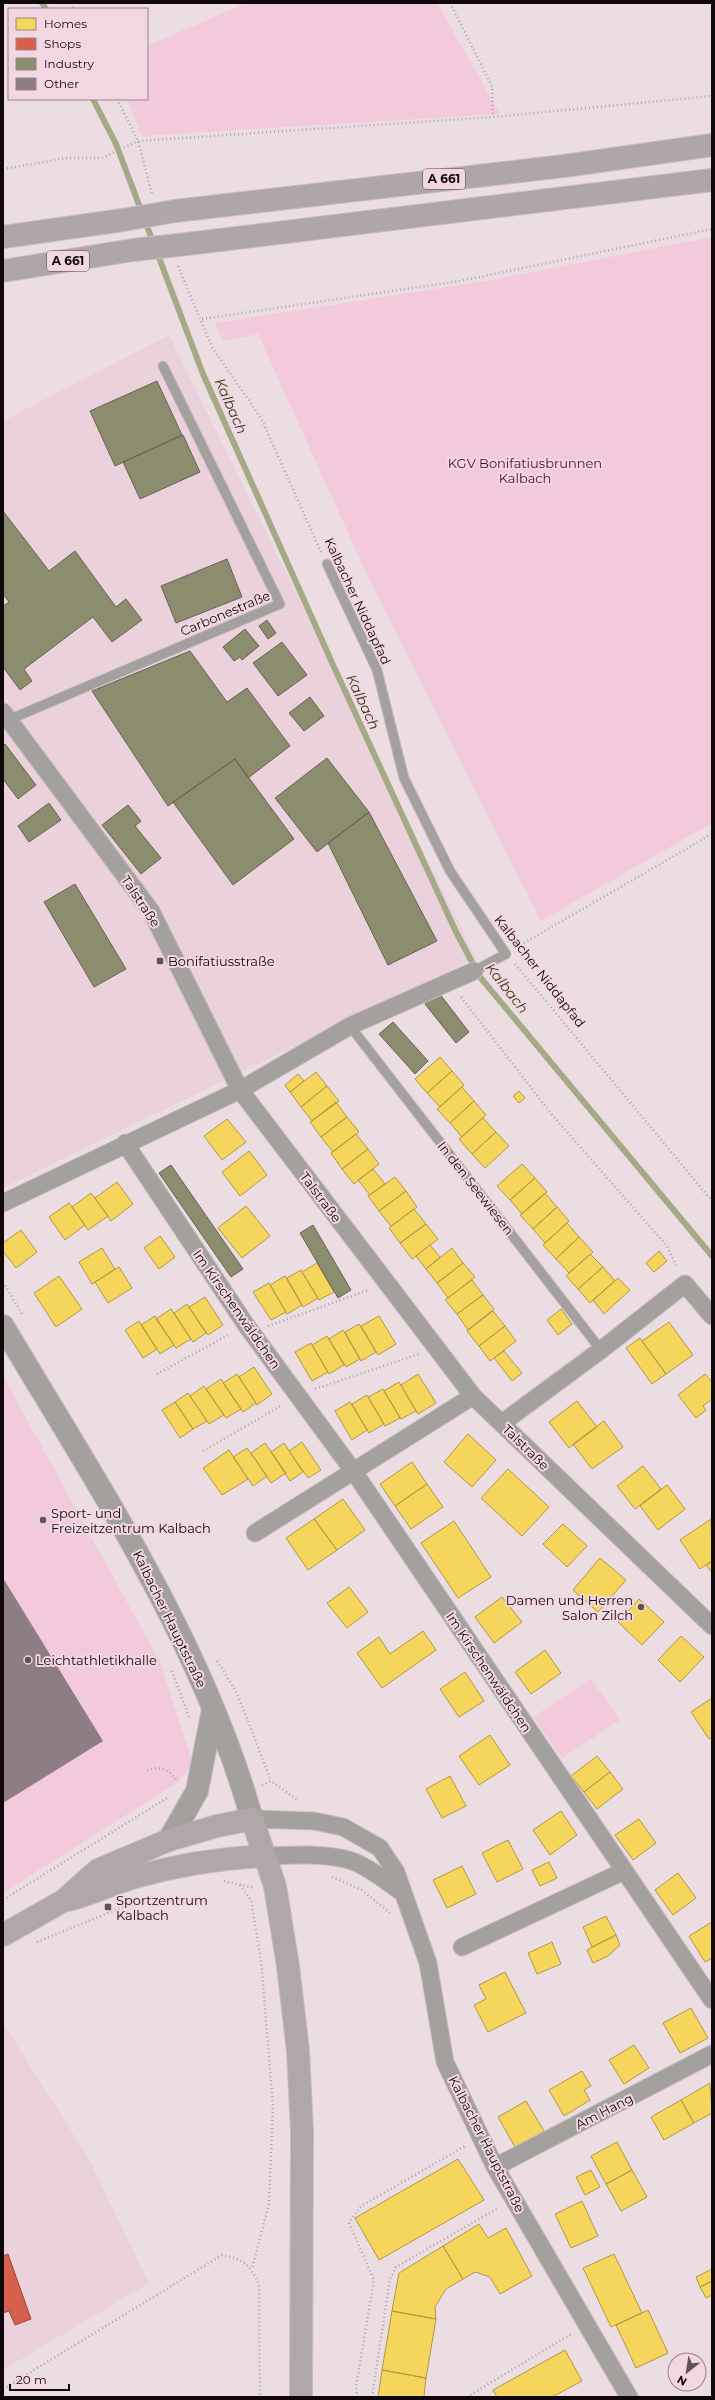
<svg xmlns="http://www.w3.org/2000/svg" width="715" height="2400" viewBox="0 0 715 2400" font-family="Montserrat,sans-serif">
  <rect width="100%" height="100%" fill="#ecdde3"/>
  <path fill="#ebd1db" d="M169,335L476,958L3,1188V421Z
    M3,2023L89,2159L149,2283L3,2370Z"/>
  <path fill="#f2cadb" d="M246,3H437L500,114L142,136L127,99H147V46Z
    M712,237V823L541,921L364,568L258,334L223,341L215,323L492,280Z
    M3,1376L161,1664L193,1765L175,1784L3,1893Z
    M591,1679L620,1720L562,1758L533,1717Z"/>
  <path fill="#f6d55c" stroke="#b19844" d="M440,1057L452,1071L427,1093L415,1079Z
    M452,1071L464,1085L440,1107L427,1093Z
    M316,1072L327,1086L301,1107L290,1092Z
    M298,1074L304,1081L290,1092L285,1085Z
    M327,1086L339,1101L312,1121L301,1107Z
    M462,1087L474,1101L450,1123L437,1109Z
    M519,1091L525,1098L519,1103L513,1096Z
    M474,1101L486,1115L462,1137L450,1123Z
    M336,1102L347,1117L321,1137L310,1122Z
    M347,1117L359,1132L333,1152L321,1137Z
    M483,1118L496,1132L472,1154L459,1139Z
    M227,1119L246,1142L222,1160L204,1136Z
    M496,1132L509,1146L485,1168L472,1154Z
    M356,1134L368,1149L342,1169L331,1153Z
    M368,1149L379,1164L354,1184L342,1169Z
    M249,1151L267,1175L240,1196L222,1172Z
    M522,1164L535,1178L510,1200L497,1186Z
    M373,1169L385,1184L370,1195L358,1180Z
    M395,1177L406,1191L379,1211L368,1196Z
    M535,1178L547,1192L522,1214L510,1200Z
    M117,1182L133,1204L111,1221L95,1198Z
    M406,1191L417,1207L391,1226L379,1211Z
    M91,1193L108,1216L88,1230L72,1207Z
    M545,1193L557,1207L533,1229L520,1215Z
    M69,1203L85,1225L65,1240L49,1217Z
    M246,1206L270,1236L242,1258L218,1228Z
    M557,1207L569,1221L545,1243L533,1229Z
    M414,1209L426,1224L400,1243L389,1228Z
    M567,1223L579,1237L556,1259L543,1245Z
    M426,1224L438,1239L412,1259L400,1243Z
    M21,1230L37,1252L16,1268L3,1251V1243Z
    M160,1236L175,1257L159,1269L144,1248Z
    M579,1237L593,1252L569,1273L556,1259Z
    M430,1245L440,1257L426,1269L416,1256Z
    M102,1248L115,1269L92,1284L79,1262Z
    M452,1248L463,1263L437,1283L426,1269Z
    M659,1251L667,1261L654,1272L646,1263Z
    M590,1254L603,1267L578,1289L566,1276Z
    M317,1263L334,1292L319,1300L302,1272Z
    M463,1263L475,1277L448,1298L437,1283Z
    M119,1267L132,1288L108,1303L95,1282Z
    M603,1267L615,1281L590,1303L578,1289Z
    M301,1270L318,1298L303,1307L287,1278Z
    M59,1276L82,1309L56,1327L34,1293Z
    M285,1276L302,1305L287,1314L270,1285Z
    M618,1278L630,1290L604,1314L593,1300Z
    M472,1280L483,1295L457,1314L445,1300Z
    M269,1283L286,1312L271,1320L253,1292Z
    M483,1295L494,1309L468,1330L457,1314Z
    M205,1297L223,1325L208,1335L189,1307Z
    M187,1304L206,1333L193,1342L174,1313Z
    M171,1309L191,1339L176,1348L156,1319Z
    M561,1309L572,1324L558,1335L547,1320Z
    M493,1311L505,1326L479,1346L467,1331Z
    M155,1316L174,1345L160,1354L141,1325Z
    M379,1316L396,1344L378,1355L361,1326Z
    M139,1321L157,1349L143,1358L125,1330Z
    M669,1322L693,1355L666,1374L642,1341Z
    M359,1324L376,1352L361,1361L345,1332Z
    M505,1326L516,1341L490,1361L479,1346Z
    M343,1330L360,1359L346,1367L329,1339Z
    M327,1336L344,1365L329,1374L312,1345Z
    M640,1338L666,1374L652,1384L626,1348Z
    M311,1343L328,1372L312,1381L295,1352Z
    M504,1351L522,1373L512,1381L494,1358Z
    M254,1367L272,1394L257,1405L239,1377Z
    M237,1374L256,1403L243,1412L223,1383Z
    M418,1374L436,1403L418,1414L401,1385Z
    M705,1374L712,1382V1399L703,1406L706,1410L696,1418L678,1395Z
    M221,1379L241,1409L226,1418L206,1389Z
    M399,1382L416,1411L401,1419L384,1391Z
    M204,1386L224,1415L209,1424L190,1396Z
    M383,1389L400,1418L385,1426L368,1397Z
    M188,1393L207,1421L193,1429L175,1402Z
    M367,1395L384,1424L369,1433L352,1404Z
    M577,1401L597,1427L569,1448L549,1422Z
    M175,1402L193,1429L180,1438L162,1410Z
    M350,1402L367,1430L352,1440L335,1411Z
    M604,1421L623,1447L592,1469L573,1444Z
    M468,1434L496,1460L472,1487L444,1462Z
    M302,1442L321,1470L308,1478L289,1451Z
    M265,1443L286,1473L271,1483L251,1453Z
    M284,1443L303,1472L290,1481L271,1452Z
    M247,1448L267,1476L253,1486L233,1457Z
    M229,1450L248,1479L222,1495L203,1468Z
    M412,1462L427,1484L395,1506L380,1484Z
    M643,1466L661,1489L635,1509L617,1486Z
    M508,1469L549,1507L522,1536L481,1498Z
    M427,1484L443,1507L411,1529L395,1506Z
    M667,1485L685,1509L658,1530L640,1506Z
    M343,1499L365,1530L337,1550L314,1519Z
    M314,1519L337,1550L308,1570L286,1538Z
    M711,1519L712,1561L700,1569L680,1540Z
    M454,1521L491,1577L458,1598L421,1543Z
    M563,1524L587,1546L567,1567L543,1544Z
    M600,1558L626,1580L598,1612L573,1590Z
    M712,1561V1573L706,1565Z
    M349,1587L368,1612L347,1628L327,1603Z
    M502,1597L522,1622L494,1643L475,1617Z
    M639,1599L664,1622L642,1645L618,1622Z
    M423,1631L436,1650L382,1688L357,1653L379,1637L390,1654Z
    M681,1636L704,1657L680,1682L658,1660Z
    M545,1650L561,1673L531,1694L515,1672Z
    M465,1672L484,1701L459,1717L440,1689Z
    M712,1698V1737L709,1739L691,1712Z
    M490,1735L510,1765L479,1785L459,1756Z
    M597,1756L610,1772L584,1792L571,1776Z
    M610,1772L623,1789L597,1809L584,1792Z
    M450,1776L466,1806L442,1818L426,1789Z
    M561,1811L577,1835L550,1855L533,1830Z
    M639,1819L656,1843L633,1860L615,1835Z
    M508,1840L523,1869L497,1882L482,1853Z
    M549,1862L557,1878L540,1886L532,1870Z
    M462,1866L476,1894L447,1908L433,1880Z
    M678,1873L696,1898L673,1915L655,1890Z
    M606,1916L616,1935L592,1947L583,1927Z
    M712,1922V1958L705,1962L689,1936Z
    M616,1935L620,1945L608,1956L593,1963L587,1950Z
    M552,1942L561,1964L537,1974L528,1953Z
    M505,1972L526,2013L488,2032L474,2005L486,1999L479,1985Z
    M691,2008L708,2038L680,2053L663,2023Z
    M634,2045L649,2068L624,2084L609,2060Z
    M582,2071L591,2086L584,2090L590,2100L564,2116L549,2090Z
    M710,2083L712,2113L694,2123L681,2100Z
    M681,2100L694,2123L664,2140L651,2117Z
    M526,2101L544,2131L515,2147L498,2117Z
    M617,2142L632,2170L606,2184L591,2156Z
    M458,2159L484,2200L379,2260L355,2218Z
    M591,2170L600,2187L585,2195L576,2177Z
    M632,2170L647,2197L621,2211L606,2184Z
    M582,2201L598,2236L571,2248L555,2214Z
    M479,2224L488,2238L506,2228L532,2276L500,2294L490,2277L475,2272L463,2279L443,2246Z
    M443,2246L463,2279L446,2289L435,2307L436,2319L392,2311L399,2273Z
    M614,2254L642,2313L611,2327L583,2268Z
    M712,2269V2281L700,2287L696,2277Z
    M712,2281V2295L706,2298L700,2287Z
    M648,2310L668,2353L636,2368L616,2325Z
    M392,2311L436,2319L426,2378L382,2370Z
    M565,2350L582,2381L552,2397H497L493,2390Z
    M382,2370L426,2378L424,2397H378Z"/>
  <path fill="#d6604d" stroke="#9b463a" d="M8,2254L31,2319L15,2325L9,2311L3,2313V2256Z"/>
  <path fill="#8c8c6e" stroke="#676451" d="M157,381L182,435L115,466L90,411Z
    M183,435L200,472L140,499L123,462Z
    M3,511L49,571L75,551L116,607L126,599L142,620L112,642L93,617L24,669L32,681L20,690L3,667V606L9,602L3,594Z
    M227,559L242,597L176,623L161,586Z
    M267,620L276,633L268,639L259,626Z
    M245,629L259,646L242,660L240,657L234,661L223,647Z
    M282,642L307,675L278,696L253,663Z
    M190,651L227,702L247,688L290,746L248,778L235,759L168,806L92,691Z
    M310,697L324,716L304,731L289,713Z
    M5,744L36,785L18,799L3,779V746Z
    M327,758L369,812L317,852L275,798Z
    M235,759L294,839L233,885L173,802Z
    M49,803L61,820L29,842L18,826Z
    M128,805L141,821L135,826L161,858L141,874L102,825Z
    M369,812L437,941L388,965L328,843Z
    M75,884L126,969L94,987L44,902Z
    M439,993L469,1032L456,1043L425,1004Z
    M393,1022L428,1061L415,1074L379,1034Z
    M171,1165L243,1269L231,1277L159,1173Z
    M313,1225L351,1290L338,1298L300,1233Z"/>
  <g fill="none" stroke-linecap="round" stroke-linejoin="round">
    <path stroke="#a5aa86" stroke-width="6" d="M42,3L46,9
      M93,99L116,144L203,374L334,667L456,932L480,977L712,1256"/>
  </g>
  <path fill="#8d7d84" d="M3,1578L103,1741L3,1803Z"/>
  <g fill="none" stroke-linecap="round" stroke-linejoin="round">
    <g stroke="#c7bdc1" stroke-width="11">
      <path id="service" d="M327,564L377,670L404,778L450,871L506,954L474,971
        M6,721L280,604L163,366
        M350,1026L601,1350"/>
    </g>
    <g stroke="#c7bdc1" stroke-width="19">
      <path id="minor" d="M3,712L151,911L240,1090L473,1396L712,1626
        M125,1143L246,1325L354,1472L712,2000
        M3,1203L240,1090L350,1026L474,971
        M502,1423L601,1350L685,1284L712,1316
        M255,1533L473,1396
        M252,1819L314,1821L343,1827L380,1848L396,1872L428,1963L445,2062L495,2167L629,2397
        M264,1856C291,1855 319,1853 345,1859C364,1863 387,1882 403,1893
        M462,1947L624,1871
        M495,2167L712,2054"/>
    </g>
    <g stroke="#c7bdc1" stroke-width="24">
      <path id="tertiary" d="M3,1326C97,1484 202,1641 252,1819
        M169,1840L197,1791L213,1709"/>
    </g>
    <g stroke="#c7bdc1" stroke-width="24">
      <path id="secondary" d="M68,1900C91,1894 112,1884 135,1877C177,1865 221,1858 264,1856
        M3,1935L63,1901L98,1870L169,1840L217,1826L252,1819L275,1886L288,1966L298,2051L302,2131L301,2397"/>
    </g>
    <g stroke="#c7bdc1" stroke-width="24">
      <path id="motorway" d="M175,211L564,166L712,145
        M3,237L123,220
        M187,244L712,180
        M3,271L133,250"/>
    </g>
    <path stroke="#aca6a8" stroke-width="2.5" stroke-dasharray="1 3" stroke-linecap="butt" d="M71,3L74,9
      M450,3L492,86L493,117
      M117,99L138,141L152,194
      M3,169L67,158H102L138,141L493,117L712,96
      M178,266L212,347L261,418L321,552
      M202,319L460,281L712,229
      M517,947L712,834
      M515,964L712,1201
      M461,997L553,1116L667,1246L677,1267
      M3,1282L22,1314
      M268,1326L369,1290
      M157,1374L230,1334
      M315,1389L419,1354
      M203,1451L282,1405
      M217,1661L237,1693L271,1781
      M172,1671L189,1717
      M147,1770C163,1766 168,1769 178,1782
      M262,1785L271,1781L299,1801
      M332,1877L362,1890L390,1913
      M224,1881L254,1888
      M240,1885L251,1900L261,1960L273,2106L269,2204L252,2269
      M3,1900L167,1798
      M37,1942L145,1898
      M3,2389L222,2255C244,2259 249,2264 259,2284L260,2397
      M357,2397L356,2387L374,2280L349,2223L361,2206L465,2146
      M372,2397L390,2279L396,2267L498,2208
      M467,2397L571,2334"/>
    <use href="#service" stroke="#a3a09e" stroke-width="9"/>
    <use href="#minor" stroke="#a3a09e" stroke-width="17"/>
    <use href="#tertiary" stroke="#a3a09e" stroke-width="22"/>
    <use href="#secondary" stroke="#afa7a8" stroke-width="22"/>
    <use href="#motorway" stroke="#afa6a8" stroke-width="22"/>
    <g stroke="#c7bdc1" stroke-width="24" stroke-linecap="butt">
      <path id="motorway-bridge" d="M123,220L175,211
        M133,250L187,244"/>
    </g>
    <use href="#motorway-bridge" stroke="#afa6a8" stroke-width="22"/>
  </g>
  <g fill="#5e5357" stroke="#f2d7e2" stroke-width="1.5">
    <rect x="156" y="957" width="8" height="8" rx="2"/>
    <circle cx="43" cy="1520" r="4"/>
    <circle cx="641" cy="1607" r="4"/>
    <circle cx="28" cy="1660" r="4"/>
    <rect x="104" y="1903" width="8" height="8" rx="2"/>
  </g>
  <g text-anchor="middle" stroke-width="4" stroke-linejoin="round" paint-order="stroke">
    <g fill="#f2d7e2" stroke="#54464c" stroke-width="1">
      <rect x="423" y="169" width="42" height="20" rx="3"/>
      <rect x="47" y="251" width="42" height="20" rx="3"/>
    </g>
    <g font-size="12" font-weight="bold" fill="#11080c">
      <text x="444" y="183">A 661</text>
      <text x="68" y="265">A 661</text>
    </g>
    <g font-size="13" fill="#500b31" stroke="#f2d7e2">
      <text x="525" y="468">KGV Bonifatiusbrunnen<tspan x="525" dy="15">Kalbach</tspan></text>
    </g>
    <g font-size="13" fill="#11080c" stroke="#f2d7e2">
      <text transform="translate(358 601) rotate(65)" y="5">Kalbacher Niddapfad</text>
      <text transform="translate(225 613) rotate(-23)" y="5">Carbonestraße</text>
      <text transform="translate(141 901) rotate(56)" y="5">Talstraße</text>
      <text transform="translate(540 971) rotate(52)" y="5">Kalbacher Niddapfad</text>
      <text transform="translate(476 1188) rotate(52)" y="5">In den Seewiesen</text>
      <text transform="translate(321 1197) rotate(53)" y="5">Talstraße</text>
      <text transform="translate(237 1309) rotate(55)" y="5">Im Kirschenwäldchen</text>
      <text transform="translate(526 1447) rotate(44)" y="5">Talstraße</text>
      <text transform="translate(170 1619) rotate(64)" y="5">Kalbacher Hauptstraße</text>
      <text transform="translate(489 1672) rotate(56)" y="5">Im Kirschenwäldchen</text>
      <text transform="translate(604 2111) rotate(-27)" y="5">Am Hang</text>
      <text transform="translate(487 2144) rotate(63)" y="5">Kalbacher Hauptstraße</text>
    </g>
    <g font-size="13" fill="#11080c" stroke="#f2d7e2" text-anchor="start">
      <text x="168" y="966">Bonifatiusstraße</text>
      <text x="51" y="1518">Sport- und<tspan x="51" dy="15">Freizeitzentrum Kalbach</tspan></text>
      <text x="633" y="1605" text-anchor="end">Damen und Herren<tspan x="633" dy="15">Salon Zilch</tspan></text>
      <text x="36" y="1665">Leichtathletikhalle</text>
      <text x="116" y="1905">Sportzentrum<tspan x="116" dy="15">Kalbach</tspan></text>
    </g>
    <g font-size="14" font-style="italic" fill="#333c11" stroke="#f2d7e2">
      <text transform="translate(231 406) rotate(66)" y="5">Kalbach</text>
      <text transform="translate(363 702) rotate(65)" y="5">Kalbach</text>
      <text transform="translate(507 988) rotate(52)" y="5">Kalbach</text>
    </g>
  </g>
  <rect width="715" height="2400" fill="none" stroke="#11080c" stroke-width="8"/>
  <rect x="8" y="8" width="140" height="92" fill="#f2d7e2" stroke="#98848c"/>
  <rect x="16" y="18" width="20" height="12" fill="#f6d55c" stroke="#98848c"/>
  <text x="44" y="28" font-size="12" fill="#11080c">Homes</text>
  <rect x="16" y="38" width="20" height="12" fill="#d6604d" stroke="#98848c"/>
  <text x="44" y="48" font-size="12" fill="#11080c">Shops</text>
  <rect x="16" y="58" width="20" height="12" fill="#8c8c6e" stroke="#98848c"/>
  <text x="44" y="68" font-size="12" fill="#11080c">Industry</text>
  <rect x="16" y="78" width="20" height="12" fill="#8d7d84" stroke="#98848c"/>
  <text x="44" y="88" font-size="12" fill="#11080c">Other</text>
  <g transform="translate(687 2372) rotate(210)"><circle r="19" fill="#f2d7e2" stroke="#98848c"/>
  <path d="M0-3L7 15L0 10L-7 15Z" fill="#5e5357"/>
  <text y="-6" font-size="11" font-weight="bold" text-anchor="middle" fill="#11080c">N</text>
  </g>
  <path d="M10 2384v6h59v-6" fill="none" stroke="#11080c" stroke-width="2"/>
  <text x="16" y="2384" font-size="12" fill="#11080c" stroke="#f2d7e2" stroke-width="3" paint-order="stroke">20 m</text>
</svg>
